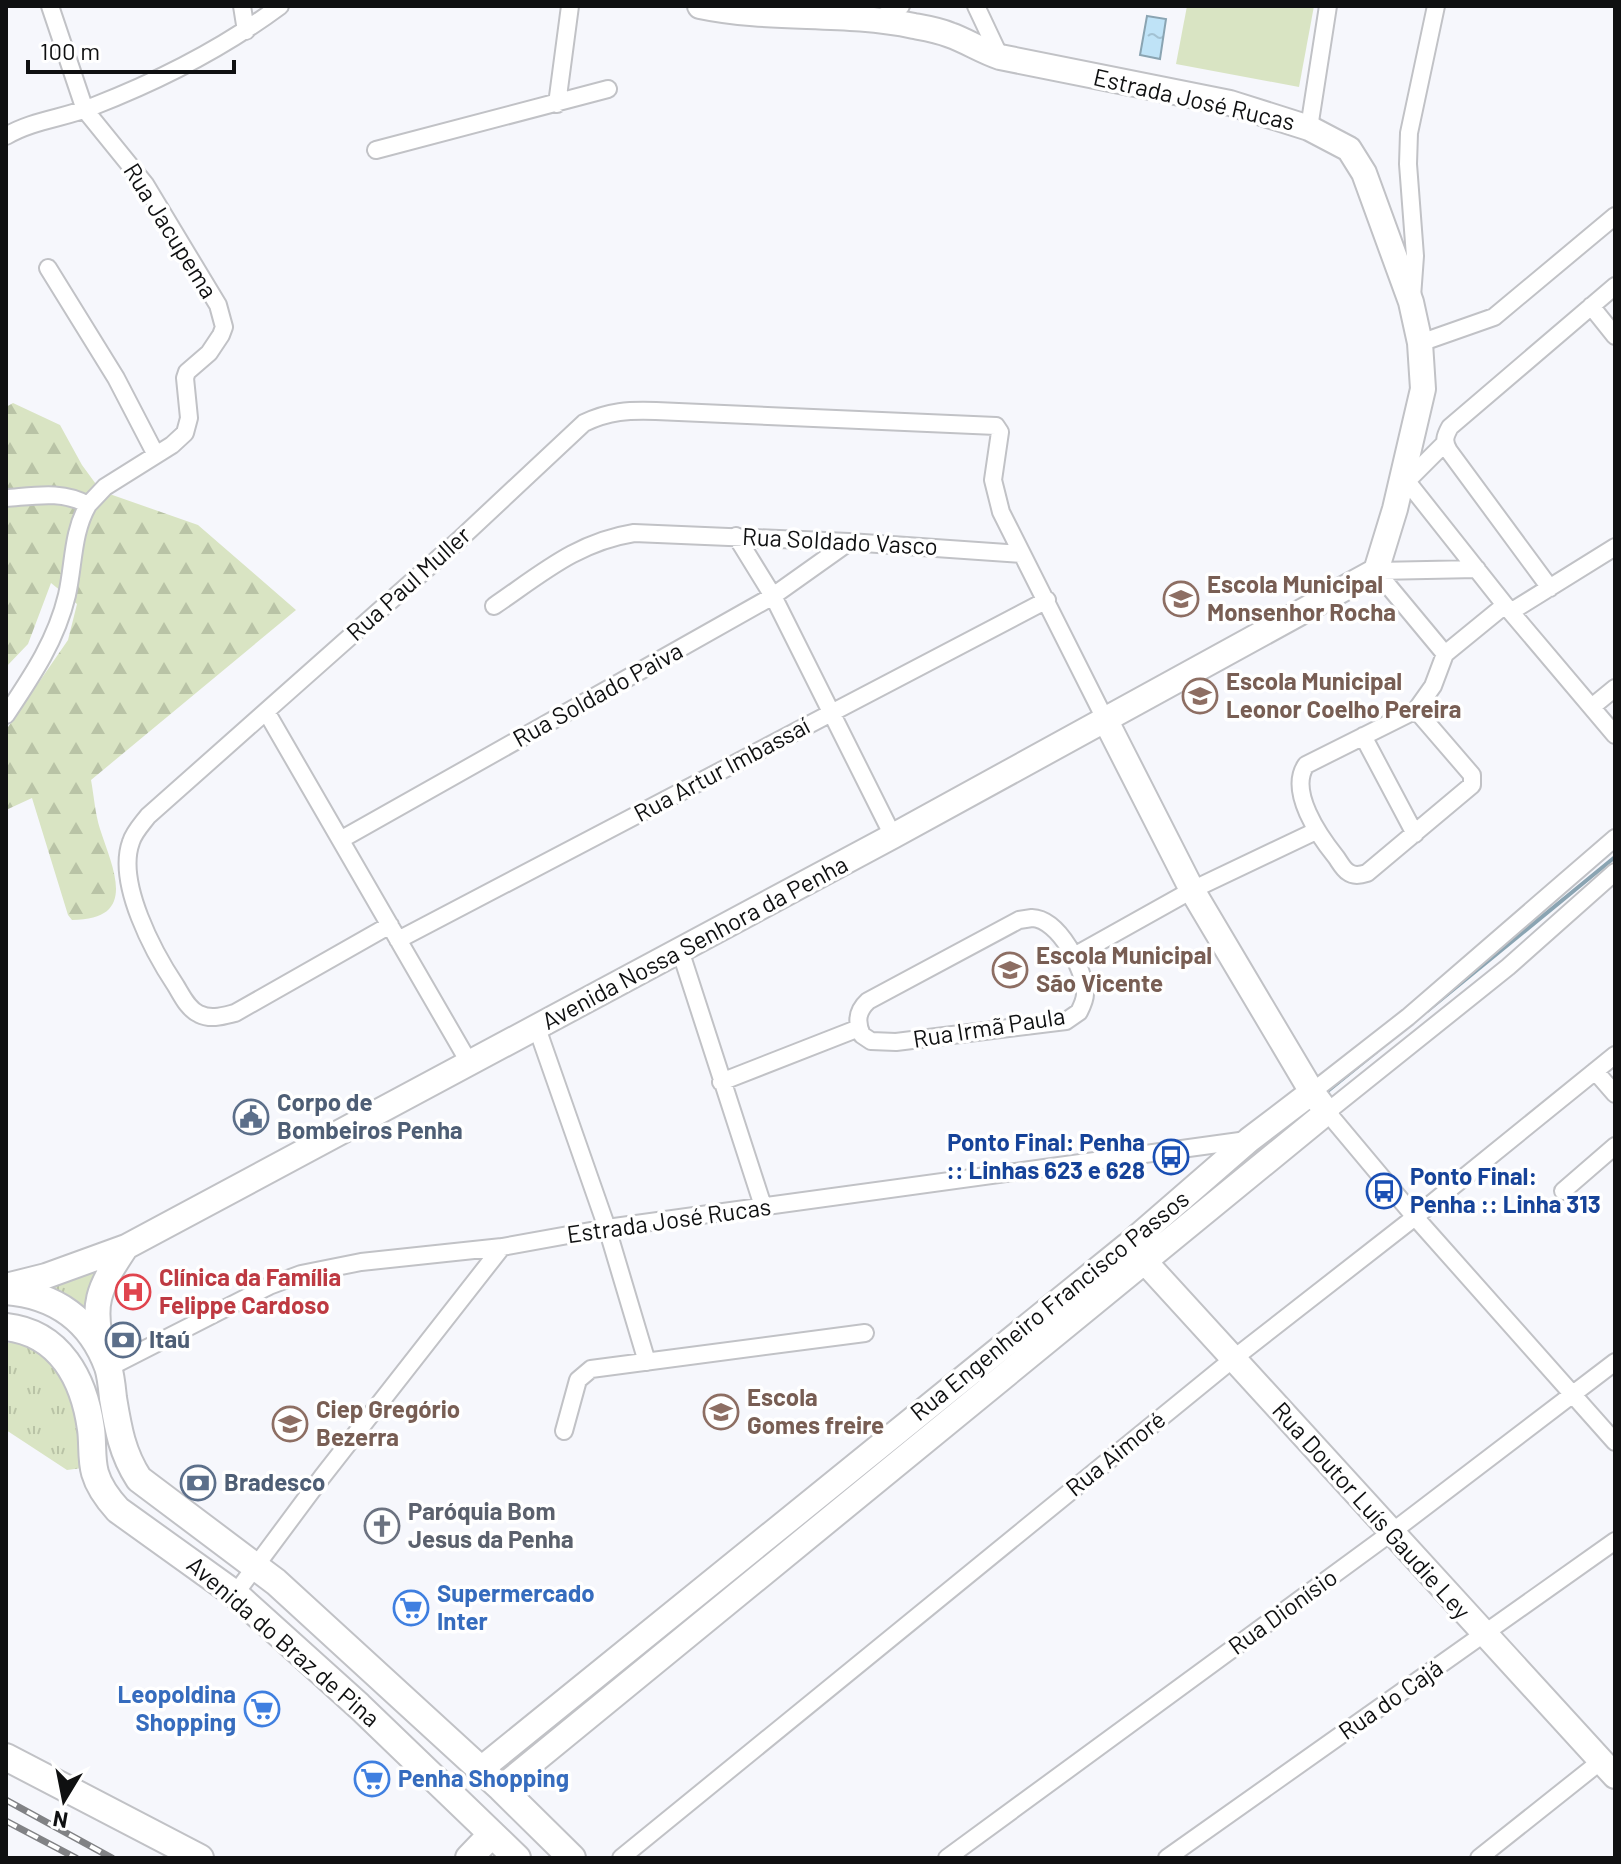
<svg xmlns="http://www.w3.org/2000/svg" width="1621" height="1864" viewBox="0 0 1621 1864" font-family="Barlow,sans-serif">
  <defs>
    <pattern id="forest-firs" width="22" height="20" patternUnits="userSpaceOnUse" patternTransform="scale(2)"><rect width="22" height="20" fill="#d9e4c3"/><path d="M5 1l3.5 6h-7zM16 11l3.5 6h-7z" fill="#b9c3a6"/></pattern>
    <pattern id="park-tufts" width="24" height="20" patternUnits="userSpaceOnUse" patternTransform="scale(2)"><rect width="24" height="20" fill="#d9e4c3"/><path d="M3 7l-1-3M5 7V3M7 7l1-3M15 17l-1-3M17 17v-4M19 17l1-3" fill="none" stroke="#b9c3a6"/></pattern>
    <pattern id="water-ripples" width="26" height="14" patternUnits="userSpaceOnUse" patternTransform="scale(2)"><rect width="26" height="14" fill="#bfe3f7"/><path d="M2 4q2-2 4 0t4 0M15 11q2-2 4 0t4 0" fill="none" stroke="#a3c2d3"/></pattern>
  </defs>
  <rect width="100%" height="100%" fill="#f6f7fc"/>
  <path fill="#d9e4c3" d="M1187,6H1314L1299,87L1176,64Z"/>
  <path fill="url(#forest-firs)" d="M13,403L60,425L82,465L101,491L198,525L296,610L91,780C94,796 95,813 100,829C113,869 139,920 72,920L68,915L32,798L6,810V730L68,640L77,604L51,583L28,644L6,667V407Z"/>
  <path fill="url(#park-tufts)" d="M116,1256L83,1338C59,1316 37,1307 6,1301Z
    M6,1343H16L44,1351L64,1372L90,1467L67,1470L6,1430Z"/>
  <path fill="url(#water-ripples)" stroke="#8aa4b2" stroke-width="2" d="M1147,16L1166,19L1160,59L1140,55Z"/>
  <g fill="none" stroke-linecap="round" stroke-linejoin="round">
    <path stroke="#8aa4b2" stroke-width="4" d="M1427,1011L1615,857
      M1324,1094L1376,1052
      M1218,1186L1284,1128
      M785,1540L822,1510"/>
    <g stroke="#c1c2c6" stroke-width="20">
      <path id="street" d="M50,6L85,110L145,184L218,305L224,327L221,335L209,353L187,372L185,378L189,418L185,433L172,445L105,487L88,505
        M242,6L246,31
        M976,6L1000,57
        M877,20L901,6
        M557,104L570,6
        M1309,128L1328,6
        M6,136C33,120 65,118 94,106C161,80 222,49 280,6
        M376,150L608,89
        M48,268L116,378L156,455
        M1412,297L1415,256L1408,164L1409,133L1436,6
        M1591,306L1615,336
        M1420,343L1494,317L1615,216
        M1402,475L1505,605L1615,735
        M1407,481L1444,444
        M6,498C34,496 63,490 88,505C72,533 74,564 67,595C56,641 32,676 6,715
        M736,536L773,596L893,836
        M1376,571L1445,654
        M1376,571L1477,569
        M1550,588L1449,451C1443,441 1445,436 1450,427L1615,286
        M494,606C541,574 577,542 634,533L849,542L1021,554
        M1512,611L1615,547
        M1593,706L1615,688
        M1416,710L1472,775V785L1367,873C1361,875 1353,876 1348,872C1343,869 1339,861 1336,857C1319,836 1288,791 1306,765L1416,710L1433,686L1445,654L1505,605
        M267,713L470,1064
        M1363,736L1415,834
        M342,839L773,596L849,542
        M1615,872L1508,967L1327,1112L1415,1217L1615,1442
        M1032,918C1059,919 1085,969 1085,994C1085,1000 1082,1006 1079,1012L1066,1021L896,1042L871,1041L862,1035C856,1022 857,1011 868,1001L1019,920Z
        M390,925L235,1013C223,1016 211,1020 199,1014C188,1009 182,996 176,986C154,953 116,883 131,842C134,832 142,824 148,816L459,540L584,423C609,411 629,410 656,411L996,426L1000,432L993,480L1001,512L1105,719
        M398,940L1047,600
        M680,950L763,1206
        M1074,956L1192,890L1316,831
        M537,1028L607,1228L647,1362
        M1595,1071L1615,1094
        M721,1082L859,1028
        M1312,1092L1408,1017L1615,838
        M1563,1191L1615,1146
        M108,1368L269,1286L301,1274L361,1262L502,1247L607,1228L1247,1140
        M564,1431L578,1380L591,1369L865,1333
        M235,1594L322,1477L502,1247
        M621,1858L1233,1359L1415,1217L1615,1055
        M947,1858L1392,1532L1615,1362
        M1167,1858L1615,1541
        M1479,1858L1601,1761"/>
    </g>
    <g stroke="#c1c2c6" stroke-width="28">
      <path id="secondary" d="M1136,1252L1615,1776
        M6,1286L46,1276L126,1247
        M104,1354C90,1304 98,1289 126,1247L893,836L1376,571L1395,509L1423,389L1420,343L1411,302L1364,173L1349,149L1309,128L1230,103L1000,57C982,51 967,41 950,35C938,30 925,28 914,26C843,11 771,21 700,6
        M481,1769L1128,1245L1249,1140L1312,1092
        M501,1788L1327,1112L1312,1092L1192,890L1105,719"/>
    </g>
    <g stroke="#c1c2c6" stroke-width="30">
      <path id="primary" d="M6,1291C55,1295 91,1320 108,1367C111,1376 112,1388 113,1398C118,1428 122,1453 139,1479L276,1582L501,1788L572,1858
        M6,1327C60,1333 84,1379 91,1429C93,1443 91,1459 95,1473C99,1487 108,1499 118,1510L235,1594L359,1706L517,1858
        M6,1757L200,1858
        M469,1858L492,1834"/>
    </g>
    <use href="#street" stroke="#fff" stroke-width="16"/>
    <use href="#secondary" stroke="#fff" stroke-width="24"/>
    <use href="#primary" stroke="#fff" stroke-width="26"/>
    <g stroke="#818285" stroke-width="7">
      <path id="rail" d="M6,1800L112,1858
        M6,1821L76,1858"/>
    </g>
    <use href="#rail" stroke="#fff" stroke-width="4" stroke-dasharray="12" stroke-linecap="butt"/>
  </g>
  <defs>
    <g id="school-ring" transform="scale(1.8)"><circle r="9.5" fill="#fff" stroke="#8d6e63" stroke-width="1.5"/><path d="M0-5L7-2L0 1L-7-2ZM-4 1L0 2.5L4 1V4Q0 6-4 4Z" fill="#8d6e63"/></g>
    <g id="civic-ring" transform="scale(1.8)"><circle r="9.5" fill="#fff" stroke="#5c6f8a" stroke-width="1.5"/><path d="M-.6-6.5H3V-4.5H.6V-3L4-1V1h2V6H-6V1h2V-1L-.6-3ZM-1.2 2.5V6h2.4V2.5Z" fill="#5c6f8a"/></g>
    <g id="bus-ring" transform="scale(1.8)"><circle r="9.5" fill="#fff" stroke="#1a4fb4" stroke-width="1.5"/><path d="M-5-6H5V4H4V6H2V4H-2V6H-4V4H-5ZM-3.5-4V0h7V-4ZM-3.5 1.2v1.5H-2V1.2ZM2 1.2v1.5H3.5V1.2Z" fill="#1a4fb4"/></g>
    <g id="hospital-ring" transform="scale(1.8)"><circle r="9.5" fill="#fff" stroke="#e0444e" stroke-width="1.5"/><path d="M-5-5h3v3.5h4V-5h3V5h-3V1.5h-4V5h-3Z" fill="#e0444e"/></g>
    <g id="bank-ring" transform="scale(1.8)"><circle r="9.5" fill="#fff" stroke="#5c6f8a" stroke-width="1.5"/><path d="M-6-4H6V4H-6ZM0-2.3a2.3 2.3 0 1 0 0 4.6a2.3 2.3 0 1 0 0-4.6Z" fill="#5c6f8a"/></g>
    <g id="church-ring" transform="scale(1.8)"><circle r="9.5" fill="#fff" stroke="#6b7280" stroke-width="1.5"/><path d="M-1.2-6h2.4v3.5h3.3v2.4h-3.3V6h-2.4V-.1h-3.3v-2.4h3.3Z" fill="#6b7280"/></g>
    <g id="supermarket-ring" transform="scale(1.8)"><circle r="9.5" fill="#fff" stroke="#3f7fe0" stroke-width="1.5"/><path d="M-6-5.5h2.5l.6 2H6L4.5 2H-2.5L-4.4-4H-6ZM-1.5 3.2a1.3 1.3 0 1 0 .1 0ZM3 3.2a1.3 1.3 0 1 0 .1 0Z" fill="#3f7fe0"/></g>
  </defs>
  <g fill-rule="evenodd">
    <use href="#school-ring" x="1181" y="599"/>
    <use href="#school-ring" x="1200" y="696"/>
    <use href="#school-ring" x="1010" y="970"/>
    <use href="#civic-ring" x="251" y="1117"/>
    <use href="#bus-ring" x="1171" y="1157"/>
    <use href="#bus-ring" x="1384" y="1191"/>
    <use href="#hospital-ring" x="133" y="1292"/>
    <use href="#bank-ring" x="123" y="1340"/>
    <use href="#school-ring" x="721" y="1412"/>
    <use href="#school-ring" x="290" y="1424"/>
    <use href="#bank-ring" x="198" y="1483"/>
    <use href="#church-ring" x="382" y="1526"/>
    <use href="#supermarket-ring" x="411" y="1608"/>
    <use href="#supermarket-ring" x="262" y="1709"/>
    <use href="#supermarket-ring" x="372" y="1779"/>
  </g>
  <g text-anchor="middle" stroke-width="7" stroke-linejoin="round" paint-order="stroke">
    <g font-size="24" fill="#0f1011" stroke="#fff">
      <text transform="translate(1194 100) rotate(13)" y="8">Estrada José Rucas</text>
      <text transform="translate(170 231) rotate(58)" y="8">Rua Jacupema</text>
      <text transform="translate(840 542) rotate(3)" y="8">Rua Soldado Vasco</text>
      <text transform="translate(409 584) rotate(-42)" y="8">Rua Paul Muller</text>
      <text transform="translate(598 695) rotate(-29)" y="8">Rua Soldado Paiva</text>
      <text transform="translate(722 770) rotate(-28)" y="8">Rua Artur Imbassaí</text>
      <text transform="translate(695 943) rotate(-28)" y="8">Avenida Nossa Senhora da Penha</text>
      <text transform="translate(989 1028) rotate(-9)" y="8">Rua Irmã Paula</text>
      <text transform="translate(669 1221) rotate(-8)" y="8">Estrada José Rucas</text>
      <text transform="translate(1050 1306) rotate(-39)" y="8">Rua Engenheiro Francisco Passos</text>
      <text transform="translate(1116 1454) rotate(-39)" y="8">Rua Aimoré</text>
      <text transform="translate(1371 1511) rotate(48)" y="8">Rua Doutor Luís Gaudie Ley</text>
      <text transform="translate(1283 1612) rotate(-36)" y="8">Rua Dionísio</text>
      <text transform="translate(283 1642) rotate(41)" y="8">Avenida do Braz de Pina</text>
      <text transform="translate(1391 1700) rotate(-35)" y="8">Rua do Cajá</text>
    </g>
    <g font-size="24" font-weight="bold" fill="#785e54" stroke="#fff" text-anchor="start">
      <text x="1207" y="593">Escola Municipal<tspan x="1207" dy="28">Monsenhor Rocha</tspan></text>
      <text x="1226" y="690">Escola Municipal<tspan x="1226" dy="28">Leonor Coelho Pereira</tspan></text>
      <text x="1036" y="964">Escola Municipal<tspan x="1036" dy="28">São Vicente</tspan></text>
      <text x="747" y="1406">Escola<tspan x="747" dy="28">Gomes freire</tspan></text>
      <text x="316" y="1418">Ciep Gregório<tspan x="316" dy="28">Bezerra</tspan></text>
    </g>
    <g font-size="24" font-weight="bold" fill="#4e5e75" stroke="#fff" text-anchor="start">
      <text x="277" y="1111">Corpo de<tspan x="277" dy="28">Bombeiros Penha</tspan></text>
      <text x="149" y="1348">Itaú</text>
      <text x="224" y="1491">Bradesco</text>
    </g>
    <g font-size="24" font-weight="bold" fill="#164399" stroke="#fff" text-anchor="end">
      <text x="1145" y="1151">Ponto Final: Penha<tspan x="1145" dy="28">:: Linhas 623 e 628</tspan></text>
      <text x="1410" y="1185" text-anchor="start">Ponto Final:<tspan x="1410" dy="28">Penha :: Linha 313</tspan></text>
    </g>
    <g font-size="24" font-weight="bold" fill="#be3a42" stroke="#fff" text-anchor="start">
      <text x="159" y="1286">Clínica da Família<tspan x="159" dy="28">Felippe Cardoso</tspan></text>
    </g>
    <g font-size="24" font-weight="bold" fill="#5b616d" stroke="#fff" text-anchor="start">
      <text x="408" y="1520">Paróquia Bom<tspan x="408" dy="28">Jesus da Penha</tspan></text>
    </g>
    <g font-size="24" font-weight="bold" fill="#366cbe" stroke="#fff" text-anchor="start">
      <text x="437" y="1602">Supermercado<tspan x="437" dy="28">Inter</tspan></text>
      <text x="236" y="1703" text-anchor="end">Leopoldina<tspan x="236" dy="28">Shopping</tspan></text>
      <text x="398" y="1787">Penha Shopping</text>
    </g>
  </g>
  <rect width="1621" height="1864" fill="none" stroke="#0f1011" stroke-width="16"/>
  <g transform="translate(64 1800) rotate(190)" stroke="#ffffff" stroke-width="6" paint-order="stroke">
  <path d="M0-6L14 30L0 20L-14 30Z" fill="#0f1011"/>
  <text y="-12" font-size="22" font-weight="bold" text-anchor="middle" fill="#0f1011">N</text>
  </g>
  <path d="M28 60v12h206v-12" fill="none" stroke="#0f1011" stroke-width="4"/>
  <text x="40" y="60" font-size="24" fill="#0f1011" stroke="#ffffff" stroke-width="6" paint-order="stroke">100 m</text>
</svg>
